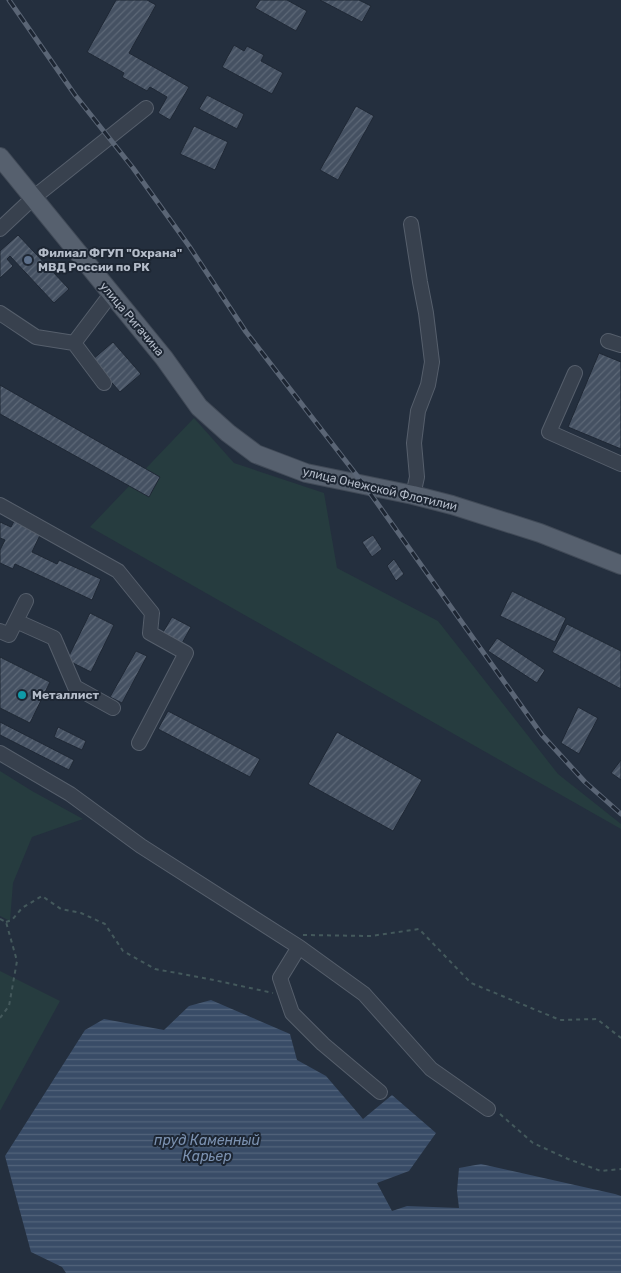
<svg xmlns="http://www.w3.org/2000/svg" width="621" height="1273" viewBox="0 0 621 1273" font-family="Rubik,sans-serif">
  <defs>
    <pattern id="water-rules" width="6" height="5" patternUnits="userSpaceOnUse" patternTransform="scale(1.25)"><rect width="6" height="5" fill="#394c67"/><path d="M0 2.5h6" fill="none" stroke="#53647b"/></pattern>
    <pattern id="building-hatch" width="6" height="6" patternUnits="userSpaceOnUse" patternTransform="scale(1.25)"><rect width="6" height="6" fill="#455162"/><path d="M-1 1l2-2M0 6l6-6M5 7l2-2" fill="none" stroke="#5d6877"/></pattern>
  </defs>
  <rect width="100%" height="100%" fill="#242f3e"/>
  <path fill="#263c3f" d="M194,418L234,463L324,493L337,568L438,621L558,774L621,824V829L90,527Z
    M0,771L32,791L83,819L32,837L13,883L10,921L0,916Z
    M0,971L60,1001L0,1111Z"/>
  <path fill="url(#water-rules)" d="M211,1000L290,1034L297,1060L326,1076L363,1119L392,1095L436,1133L409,1171L377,1183L392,1211L407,1206L459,1208L457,1191L459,1168L481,1164L615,1194L621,1196V1273H66L62,1267L31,1252L5,1156L85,1030L104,1019L164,1030L189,1006Z"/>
  <path fill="url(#building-hatch)" stroke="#1f2835" d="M116,0H147L156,5L129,53L189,87L170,120L158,113L167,97L150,87L147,91L122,77L124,73L87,52Z
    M260,0H287L307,11L296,31L255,8Z
    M320,0H359L371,6L362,22Z
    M234,45L244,51L247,46L264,55L261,61L283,73L272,94L222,67Z
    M207,95L244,114L237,129L199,109Z
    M356,106L374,116L338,180L320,170Z
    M194,126L228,142L215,170L180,154Z
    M18,235L69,289L54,303L10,256L7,259L13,266L0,278V251Z
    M113,342L141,374L120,392L92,360Z
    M599,353L621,362V449L568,427Z
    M0,385L160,477L149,497L0,414Z
    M14,521L41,533L32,552L57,564L59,560L101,579L92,600L15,564L13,569L0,563V550L5,540L0,538V522L11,527Z
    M373,535L382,549L372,557L362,542Z
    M394,559L404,574L396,581L387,566Z
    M512,591L566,618L555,642L500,616Z
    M90,613L114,625L91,672L67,660Z
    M172,617L191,627L181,645L162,634Z
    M567,624L621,651V689L552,652Z
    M497,638L545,670L537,683L488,651Z
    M136,651L147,656L122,703L110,697Z
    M0,657L50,682L30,723L0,708Z
    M578,707L598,718L579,754L561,743Z
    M168,711L260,759L250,777L158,729Z
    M0,722L74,760L69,770L0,735Z
    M58,727L86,741L82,750L54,737Z
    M337,732L422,780L393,831L308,784Z
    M621,760V780L611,773Z"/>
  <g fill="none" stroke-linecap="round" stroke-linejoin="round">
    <g stroke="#565f6c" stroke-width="16">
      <path id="minor" d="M411,224L420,282L426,313L432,362L428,385L418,411L414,443L417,477L413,495
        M0,229L33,198L146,108
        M0,313L36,337L74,343
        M608,341L621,345
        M575,373L549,432L621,464
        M104,383L74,343L111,294
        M0,505L118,571L152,613L150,633L186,653L139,743
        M16,621L54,638L75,687L113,708
        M0,631L9,635L26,601
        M0,753L70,794L141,846L299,947L364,994L431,1069L488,1109
        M299,947L280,978L292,1013L323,1044L380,1092"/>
    </g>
    <g stroke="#414a57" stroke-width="20">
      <path id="major" d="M0,157L164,358L199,407L228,433L256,454L306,473L413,495L452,505L540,533L621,565"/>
    </g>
    <path stroke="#44595c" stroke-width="2" stroke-dasharray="4 4" stroke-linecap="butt" d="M0,919L6,922L17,961L9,1006L0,1018
      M6,922L12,920L22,908L42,896L61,909L81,913L105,924L123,951L155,969L209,979L273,993
      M303,935L371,936L419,929L471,983L560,1020L597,1019L621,1038
      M500,1114L533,1143L568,1159L601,1171L621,1169"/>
    <use href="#minor" stroke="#38414e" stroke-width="14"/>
    <use href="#major" stroke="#56606e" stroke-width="18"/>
    <g stroke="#5a6575" stroke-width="5">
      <path id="rail" d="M9,0L75,95L133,168L189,246L246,332L365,486L542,735L585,782L621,814"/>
    </g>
    <use href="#rail" stroke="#1d2633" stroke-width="3" stroke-dasharray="9" stroke-linecap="butt"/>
  </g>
  <circle fill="#5c6f8a" stroke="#1d2633" stroke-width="2" cx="28" cy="260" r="5"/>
  <circle fill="#0f9aa8" stroke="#1d2633" stroke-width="2" cx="22" cy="695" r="5"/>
  <g text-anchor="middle" stroke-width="4" stroke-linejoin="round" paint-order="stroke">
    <g font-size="12" font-weight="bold" fill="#b4bcc9" stroke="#1d2633" text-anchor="start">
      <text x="38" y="257">Филиал ФГУП "Охрана"<tspan x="38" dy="14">МВД России по РК</tspan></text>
      <text x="32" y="699">Металлист</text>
    </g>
    <g font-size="12" fill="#b4bcc9" stroke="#1d2633">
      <text transform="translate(132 319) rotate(50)" y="4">улица Ригачина</text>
      <text transform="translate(380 489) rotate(13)" y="4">улица Онежской Флотилии</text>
    </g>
    <g font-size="14" font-style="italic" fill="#7c92b1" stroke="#1d2633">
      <text x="207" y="1145">пруд Каменный<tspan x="207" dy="16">Карьер</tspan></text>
    </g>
  </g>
</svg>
